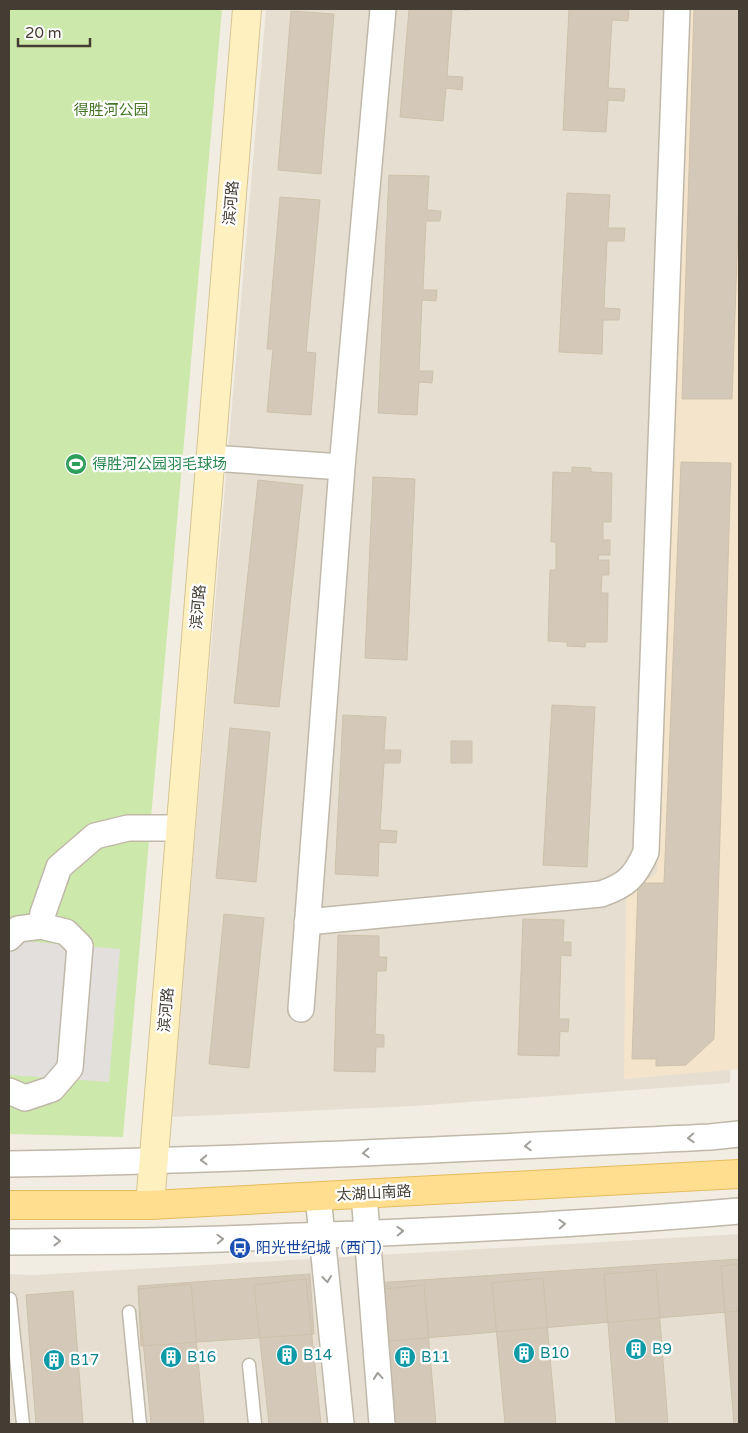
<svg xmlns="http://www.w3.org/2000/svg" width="748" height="1433" viewBox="0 0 748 1433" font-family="'Varela Round','Noto Sans SC',sans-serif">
  <rect width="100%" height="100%" fill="#f2ede3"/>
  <path fill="#e6dfd1" d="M266,9H739V850L730,1083L415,1106L171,1117Z
    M739,1234V1424H9V1274L33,1275Z"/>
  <path fill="#f5e4cc" d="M685,9H739V1069L624,1079L626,898L657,872Z"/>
  <path fill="#cce8aa" d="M9,9H222L123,1137L9,1134Z"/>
  <path fill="#e2dfdc" d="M9,940L120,949L109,1082L9,1075Z"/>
  <path fill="#d4c9b8" stroke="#cec1ab" d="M409,9H469V10L452,9L447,76L463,77L462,90L446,88L443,121L400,117Z
    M569,9H629L628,21L612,20L608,88L625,89L624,101L608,100L606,132L563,130Z
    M694,9H739V201L732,399H682Z
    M291,11L334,14L321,174L278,170Z
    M389,175L429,176L427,210L441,211L440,221H426L423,290H437L436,301L422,300L419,371H433L432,383L419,382L417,415L378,413Z
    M567,193L610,195L608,228H625L624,241H607L604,308L620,309L619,320H603L602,354L559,352Z
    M280,197L320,200L306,352L316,353L311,415L267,412L273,349H267Z
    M681,462L731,463L714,1039L686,1065L656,1066V1059H632L638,883H664Z
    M572,467L591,468V472L612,473L611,522H603V540H610V555H599L598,560H609V575H602L601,593H608L607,642H586L585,647L567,646V642L548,641L550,570H556V542H551L553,472L572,473Z
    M373,477L415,479L407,660L365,658Z
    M258,480L303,485L279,707L234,703Z
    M552,705L595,707L587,867L543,865Z
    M343,715L386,717L384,750H401L400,763H384L380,830L397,831L396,843L379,842L378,876L335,874Z
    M230,728L270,732L256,882L216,878Z
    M451,741H472V763H451Z
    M224,914L264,918L249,1068L209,1064Z
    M523,919L564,920L563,942H571V956L561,955L559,1019H569L568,1032L560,1031L559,1056L518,1055Z
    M338,935L379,936V957H387L386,971H377L375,1034L384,1035V1047H376L375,1072L334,1071Z
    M739,1259V1311L379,1342L375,1283Z
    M739,1264V1424H734L721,1266Z
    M656,1270L668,1424H616L604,1274Z
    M310,1274L314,1334L141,1346L138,1286Z
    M543,1278L556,1424H505L492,1283Z
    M306,1279L321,1424H269L254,1285Z
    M191,1284L204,1424H151L138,1289Z
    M424,1285L436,1424H385L373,1290Z
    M73,1291L83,1424H36L26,1295Z"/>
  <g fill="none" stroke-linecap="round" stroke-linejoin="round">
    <g stroke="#c0b8a8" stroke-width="15">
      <path id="lane" d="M10,1299L23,1424
        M129,1312L140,1424
        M249,1365L255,1424"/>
    </g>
    <g stroke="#c0b8a8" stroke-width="28">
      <path id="street" d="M211,458L342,467
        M307,922L601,894C627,885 635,877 646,852L677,9
        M41,926L43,913L59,867L95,836L128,828H180
        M9,938L18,929L41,926L66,932L80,946L70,1068L52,1089L25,1098L9,1091
        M301,1009L342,467L383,9
        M9,1164C243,1160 476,1148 710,1137L739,1134
        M364,1194L382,1424
        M318,1196L341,1424
        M9,1242C68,1241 127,1242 186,1240C370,1234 555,1227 739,1211"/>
    </g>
    <g stroke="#d7c493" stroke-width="30">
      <path id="secondary" d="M150,1205L247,9"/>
    </g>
    <g stroke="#e6bc5d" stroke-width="30">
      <path id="primary" d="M9,1205H150L739,1174"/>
    </g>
    <use href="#lane" stroke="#fff" stroke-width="12"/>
    <use href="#street" stroke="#fff" stroke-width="25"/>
    <use href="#secondary" stroke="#fff0c0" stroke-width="28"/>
    <use href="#primary" stroke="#ffdf8f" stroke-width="28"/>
  </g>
  <defs><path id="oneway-chevron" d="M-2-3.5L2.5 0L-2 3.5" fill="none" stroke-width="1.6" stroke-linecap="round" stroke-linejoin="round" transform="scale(1.25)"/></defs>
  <g stroke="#a29e99">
    <use href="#oneway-chevron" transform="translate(691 1138) rotate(177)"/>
    <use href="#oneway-chevron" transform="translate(528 1146) rotate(177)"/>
    <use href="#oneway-chevron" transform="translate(366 1153) rotate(177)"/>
    <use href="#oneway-chevron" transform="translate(204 1160) rotate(178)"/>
    <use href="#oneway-chevron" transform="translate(562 1224) rotate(-3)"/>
    <use href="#oneway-chevron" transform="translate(400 1231) rotate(-2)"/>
    <use href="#oneway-chevron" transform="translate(220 1239) rotate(-2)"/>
    <use href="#oneway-chevron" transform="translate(57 1241)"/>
    <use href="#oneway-chevron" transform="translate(327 1279) rotate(84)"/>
    <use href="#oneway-chevron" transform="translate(378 1376) rotate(-95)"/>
  </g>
  <defs>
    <g id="stadium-disc" transform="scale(1.125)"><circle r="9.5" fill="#2e9e5b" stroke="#fff"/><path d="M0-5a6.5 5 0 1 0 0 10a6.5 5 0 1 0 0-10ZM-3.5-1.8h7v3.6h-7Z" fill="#fff"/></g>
    <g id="bus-disc" transform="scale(1.125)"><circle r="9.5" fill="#1a4fb4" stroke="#fff"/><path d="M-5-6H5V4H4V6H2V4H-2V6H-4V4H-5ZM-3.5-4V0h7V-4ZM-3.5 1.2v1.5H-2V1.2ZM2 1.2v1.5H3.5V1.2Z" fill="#fff"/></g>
    <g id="building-disc" transform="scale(1.125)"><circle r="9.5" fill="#0f9aa8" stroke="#fff"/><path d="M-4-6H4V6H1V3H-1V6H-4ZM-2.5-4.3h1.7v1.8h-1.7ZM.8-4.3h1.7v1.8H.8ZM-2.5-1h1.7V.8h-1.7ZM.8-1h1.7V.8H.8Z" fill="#fff"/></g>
  </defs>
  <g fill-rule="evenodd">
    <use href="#stadium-disc" x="76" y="464"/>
    <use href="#bus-disc" x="240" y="1248"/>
    <use href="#building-disc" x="636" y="1349"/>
    <use href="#building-disc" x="524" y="1353"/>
    <use href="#building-disc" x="287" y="1355"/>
    <use href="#building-disc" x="171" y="1357"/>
    <use href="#building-disc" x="405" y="1357"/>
    <use href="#building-disc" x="54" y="1360"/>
  </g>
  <g text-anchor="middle" stroke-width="4.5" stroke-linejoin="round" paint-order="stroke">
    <g font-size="15" fill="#447626" stroke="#fff">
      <text x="111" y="115">得胜河公园</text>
    </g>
    <g font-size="15" fill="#443d33" stroke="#fff">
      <text transform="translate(231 203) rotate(-85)" y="5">滨河路</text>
      <text transform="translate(198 607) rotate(-85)" y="5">滨河路</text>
      <text transform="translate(166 1010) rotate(-85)" y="5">滨河路</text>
      <text transform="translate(374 1193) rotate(-3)" y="5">太湖山南路</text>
    </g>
    <g font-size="15" fill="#27864d" stroke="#fff" text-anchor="start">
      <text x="92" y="469">得胜河公园羽毛球场</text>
    </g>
    <g font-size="15" fill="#164399" stroke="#fff" text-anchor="start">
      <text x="256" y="1253">阳光世纪城（西门）</text>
    </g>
    <g font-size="15" fill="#0d838f" stroke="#fff" text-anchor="start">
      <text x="652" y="1354">B9</text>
      <text x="540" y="1358">B10</text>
      <text x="303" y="1360">B14</text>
      <text x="187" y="1362">B16</text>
      <text x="421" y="1362">B11</text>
      <text x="70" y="1365">B17</text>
    </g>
  </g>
  <rect width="748" height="1433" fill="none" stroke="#443d33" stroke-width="20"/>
  <path d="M18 38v8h72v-8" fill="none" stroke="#443d33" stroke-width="2.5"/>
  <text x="25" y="38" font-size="15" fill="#443d33" stroke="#ffffff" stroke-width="4" paint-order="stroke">20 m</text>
</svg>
